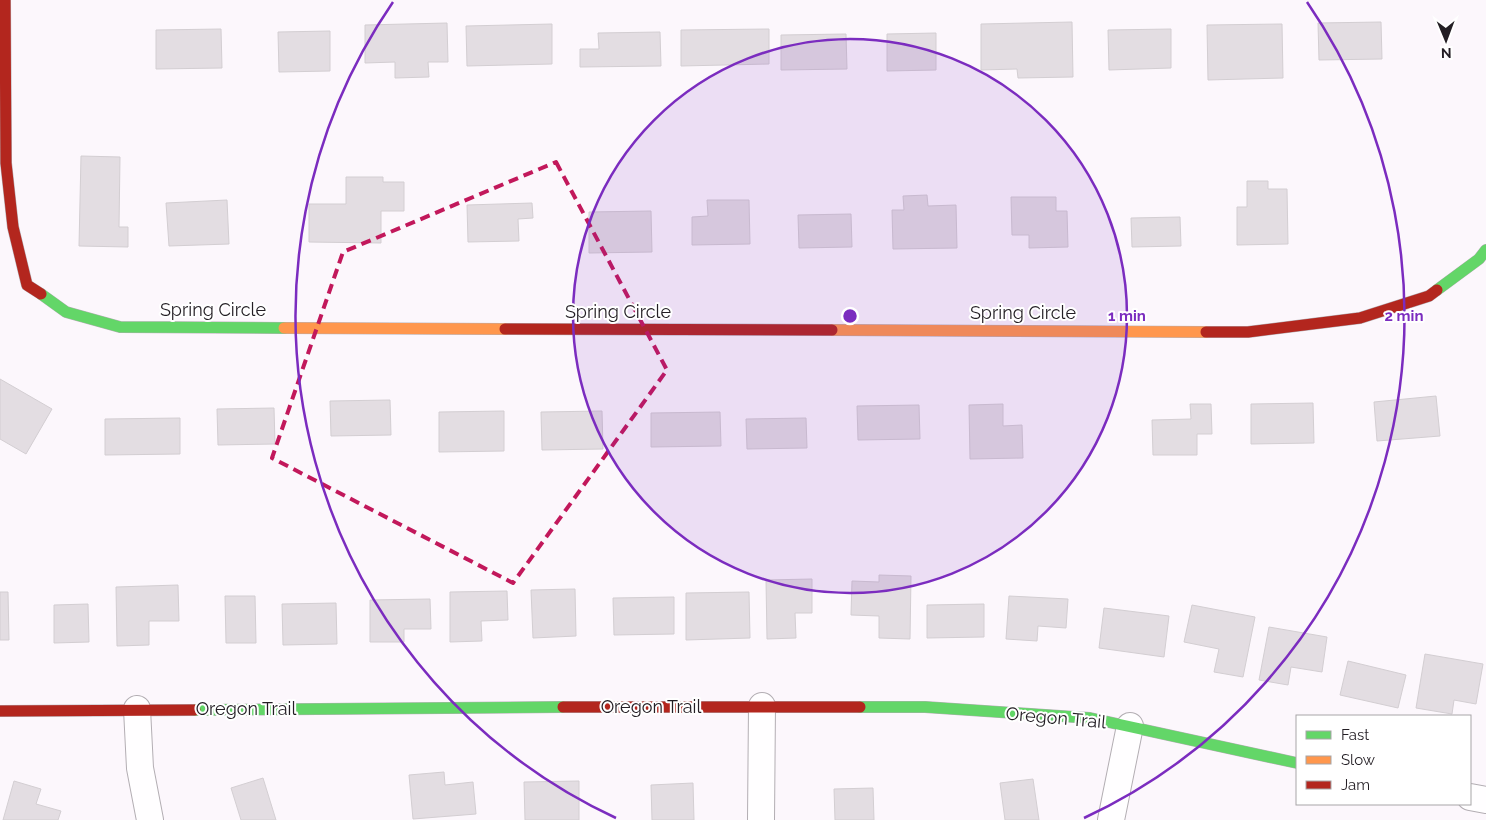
<svg xmlns="http://www.w3.org/2000/svg" width="1486" height="820" viewBox="0 0 1486 820" font-family="Raleway,sans-serif">
  <rect width="100%" height="100%" fill="#fcf7fc"/>
  <path fill="#e3dde2" stroke="#d3ced2" d="M1072,22L1073,77L1018,78L1017,69L981,70V24Z
    M1381,22L1382,59L1319,60L1318,23Z
    M447,23L448,62H428L429,77L395,78V62L365,63V25Z
    M552,24V64L467,66L466,26Z
    M1282,24L1283,78L1208,80L1207,25Z
    M221,29L222,68L156,69V30Z
    M769,29V64L681,66V30Z
    M1171,29V68L1109,70L1108,30Z
    M330,31V71L279,72L278,32Z
    M660,32L661,66L580,67V49H599L598,33Z
    M936,33V70L887,71V34Z
    M846,34L847,69L781,70V35Z
    M81,156L120,157L119,227H128V247L79,246Z
    M346,177H383V182H404V211H381V243L309,242V204H346Z
    M1247,181H1268V189H1287L1288,244L1237,245V207H1247Z
    M927,195L928,206L956,205L957,248L893,249L892,210H904L903,196Z
    M1011,197H1056V211H1067L1068,247L1029,248V235H1012Z
    M227,200L229,244L169,246L166,203Z
    M707,200H749L750,244L692,245V217L708,216Z
    M532,203L533,218L518,219L519,241L468,242L467,205Z
    M651,211L652,252L589,253V212Z
    M851,214L852,247L799,248L798,215Z
    M1180,217L1181,246L1132,247L1131,218Z
    M0,379L52,409L26,454L0,439Z
    M1436,396L1440,436L1377,441L1374,402Z
    M390,400L391,435L331,436L330,401Z
    M1313,403L1314,443L1251,444V404Z
    M1003,404V426L1022,425L1023,458L970,459L969,405Z
    M1190,404H1211L1212,434H1197V455H1153L1152,420L1191,419Z
    M919,405L920,439L858,440L857,406Z
    M274,408L275,444L218,445L217,409Z
    M504,411V451L439,452V412Z
    M602,411L603,449L542,450L541,412Z
    M720,412L721,446L651,447V413Z
    M180,418V454L105,455V419Z
    M806,418L807,448L747,449L746,419Z
    M879,575L911,576L910,639L879,638V616L851,615L852,581L879,582Z
    M812,579V613H795L796,638L767,639L766,580Z
    M178,585L179,621H149V645L117,646L116,587Z
    M575,589L576,636L533,638L531,590Z
    M507,591L508,620L481,621L482,641L450,642V592Z
    M0,592H8L9,640H0Z
    M749,592L750,638L686,640V593Z
    M225,596H255L256,643H226Z
    M1009,596L1068,599L1066,628L1038,626L1037,641L1006,639Z
    M674,597V634L614,635L613,598Z
    M430,599L431,629H404V642H370V600Z
    M336,603L337,644L283,645L282,604Z
    M88,604L89,642L54,643V605Z
    M984,604V637L927,638V605Z
    M1192,605L1255,617L1243,677L1214,672L1219,649L1184,642Z
    M1104,608L1169,616L1164,657L1099,648Z
    M1269,627L1327,637L1322,672L1291,667L1288,685L1259,680Z
    M1425,654L1483,664L1476,704L1454,700L1452,714L1416,708Z
    M1348,661L1406,675L1398,708L1340,695Z
    M444,772L445,785L473,782L476,814L413,819L409,775Z
    M263,778L276,820H241L231,788Z
    M1033,779L1039,820H1005L1000,783Z
    M14,781L41,789L36,804L61,811L58,820H3Z
    M579,781V820H525L524,782Z
    M693,783L694,820H652L651,785Z
    M873,788L874,820H835L834,789Z"/>
  <g fill="none" stroke-linecap="round" stroke-linejoin="round">
    <g stroke="#b3aeb3" stroke-width="28">
      <path id="street" d="M137,709L140,768L150,820
        M1470,797L1486,800
        M761,820L762,706
        M1111,820L1130,726"/>
    </g>
    <g stroke="#b3aeb3" stroke-width="12">
      <path id="fast" d="M1437,290L1479,259L1486,250
        M41,294L66,312L120,327L284,328
        M860,707H925L1090,718L1297,763
        M195,710L563,707"/>
    </g>
    <g stroke="#b3aeb3" stroke-width="12">
      <path id="slow" d="M284,328L505,329
        M832,330L1206,332"/>
    </g>
    <g stroke="#b3aeb3" stroke-width="12">
      <path id="jam" d="M5,0L6,163L13,227L27,285L41,294
        M505,329L832,330
        M1206,332H1248L1360,318L1429,296L1437,290
        M563,707H860
        M0,711L195,710"/>
    </g>
    <use href="#street" stroke="#fffeff" stroke-width="26"/>
    <use href="#fast" stroke="#63d668" stroke-width="11"/>
    <use href="#slow" stroke="#ff974d" stroke-width="11"/>
    <use href="#jam" stroke="#b3261e" stroke-width="11"/>
  </g>
  <path fill="none" stroke="#c2185b" stroke-width="4" stroke-dasharray="10 6" stroke-linejoin="round" d="M556,162L667,370L513,583L272,458L343,252Z"/>
  <circle cx="850" cy="316" r="277" fill="#7b2cbf" fill-opacity=".12"/>
  <g fill="none" stroke="#7b2cbf" stroke-width="2.5">
    <circle cx="850" cy="316" r="277"/>
    <path d="M616 818A554 554 0 0 1 393 2M1307 2A554 554 0 0 1 1084 818"/>
  </g>
  <g text-anchor="middle" stroke-width="4" stroke-linejoin="round" paint-order="stroke">
    <g font-size="18" fill="#231e24" stroke="#fff">
      <text x="213" y="316">Spring Circle</text>
      <text x="618" y="318">Spring Circle</text>
      <text x="1023" y="319">Spring Circle</text>
      <text x="651" y="713">Oregon Trail</text>
      <text x="246" y="715">Oregon Trail</text>
      <text transform="translate(1056 718) rotate(5)" y="6">Oregon Trail</text>
    </g>
  </g>
  <circle cx="850" cy="316" r="8" fill="#7b2cbf" stroke="#fff" stroke-width="2.5"/>
  <g font-size="15" text-anchor="middle" font-weight="bold" fill="#7b2cbf" stroke="#fff" stroke-width="4" stroke-linejoin="round" paint-order="stroke">
    <text x="1127" y="321">1 min</text>
    <text x="1404" y="321">2 min</text>
  </g>
  <rect x="1296" y="715" width="175" height="90" fill="#ffffff" stroke="#a7a5a7"/>
  <rect x="1306" y="731" width="25" height="8" fill="#63d668" stroke="#a7a5a7"/>
  <text x="1341" y="740" font-size="15" fill="#231e24">Fast</text>
  <rect x="1306" y="756" width="25" height="8" fill="#ff974d" stroke="#a7a5a7"/>
  <text x="1341" y="765" font-size="15" fill="#231e24">Slow</text>
  <rect x="1306" y="781" width="25" height="8" fill="#b3261e" stroke="#a7a5a7"/>
  <text x="1341" y="790" font-size="15" fill="#231e24">Jam</text>
  <g transform="translate(1446 40) rotate(179)" stroke="#ffffff" stroke-width="4" paint-order="stroke">
  <path d="M0-4L9 19L0 12L-9 19Z" fill="#231e24"/>
  <text y="-8" font-size="14" font-weight="bold" text-anchor="middle" fill="#231e24">N</text>
  </g>
</svg>
